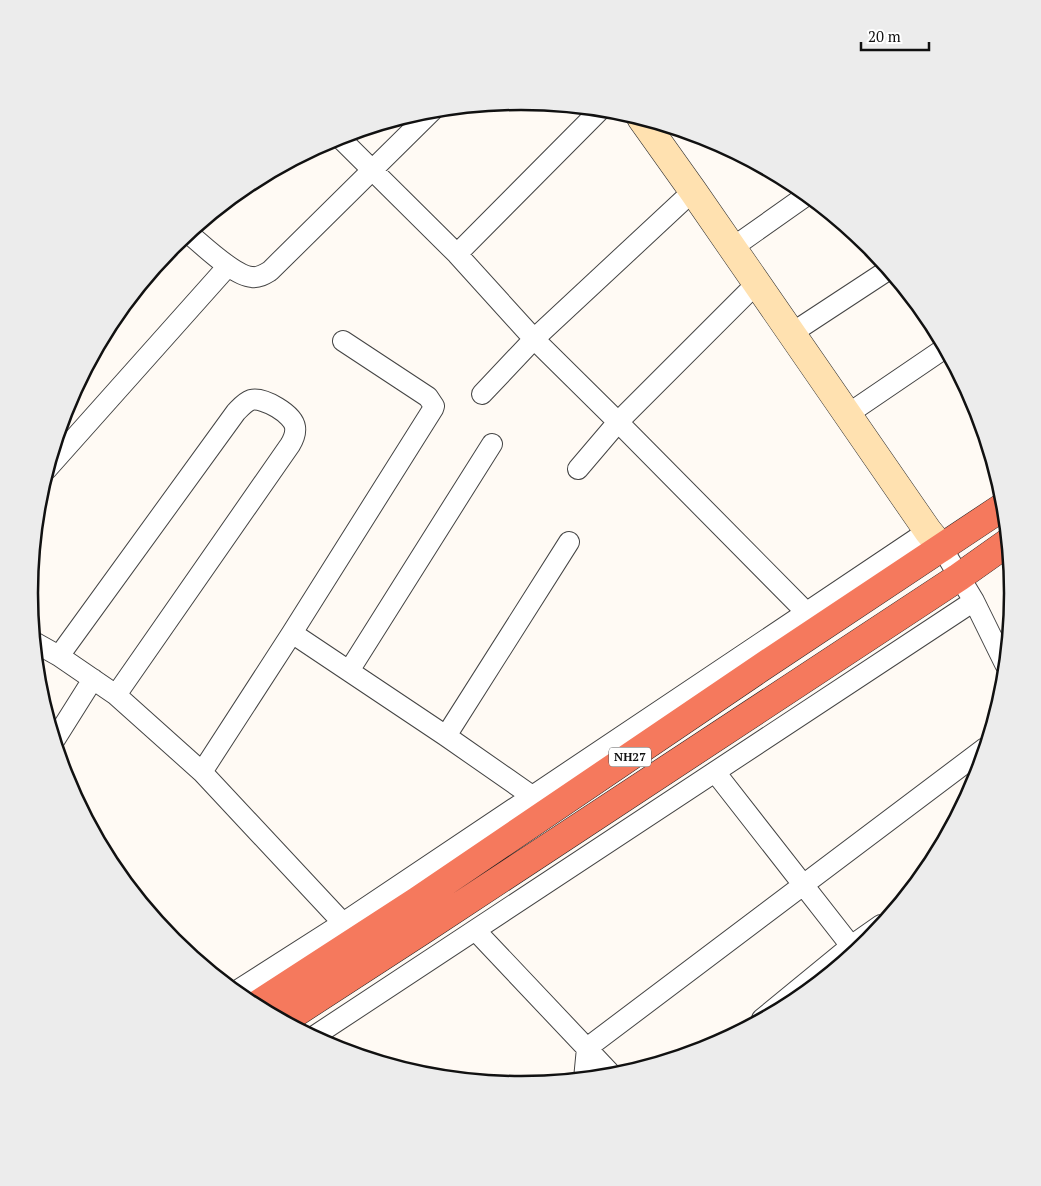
<svg xmlns="http://www.w3.org/2000/svg" width="1041" height="1186" viewBox="0 0 1041 1186" font-family="'PT Serif',serif">
  <rect width="100%" height="100%" fill="#fffaf4"/>
  <g fill="none" stroke-linecap="round" stroke-linejoin="round">
    <g stroke="#444" stroke-width="22">
      <path id="street" d="M339,137L457,254L534,339L618,422L806,612
        M188,233C203,245 234,276 252,277C259,278 265,274 270,271L433,110
        M732,248L807,195
        M457,254L601,109
        M792,333L888,270
        M482,394L534,339L693,191
        M848,414L945,348
        M47,469L228,266
        M578,469L618,422L757,283
        M942,548L974,601L1005,664
        M292,633L446,736L532,796
        M34,642L59,656L116,695L202,772L343,923
        M59,656L236,412C240,408 245,402 251,400C264,397 293,414 295,427C296,433 293,440 290,445L116,695
        M349,671L492,444
        M446,736L569,542
        M54,741L93,679
        M202,772L292,633L433,409L434,406L428,397L343,341
        M715,772L851,946
        M475,930L613,1076
        M235,992L343,923L928,531
        M762,1019L851,946L881,925
        M313,1037L974,601
        M584,1079L587,1048L985,748"/>
    </g>
    <g stroke="#333" stroke-width="29">
      <path id="secondary" d="M641,118L693,191L928,531L942,548"/>
    </g>
    <g stroke="#222" stroke-width="29">
      <path id="highway" d="M255,1006L417,901L759,669L1004,506
        M283,1021L423,930L959,577L1007,543"/>
    </g>
    <use href="#street" stroke="#fff" stroke-width="20"/>
    <use href="#secondary" stroke="#ffe1b0" stroke-width="28"/>
    <use href="#highway" stroke="#f5795d" stroke-width="28"/>
  </g>
  <g text-anchor="middle" stroke-width="5" stroke-linejoin="round" paint-order="stroke">
    <rect fill="#fff" stroke="#585858" stroke-width="1" x="609" y="747.5" width="42" height="19" rx="4"/>
    <g font-size="12" font-weight="bold" fill="#111">
      <text x="630" y="761">NH27</text>
    </g>
  </g>
  <path d="M0 0H1041V1186H0ZM38 593a483 483 0 1 1 966 0a483 483 0 1 1-966 0Z" fill="#ececec" fill-rule="evenodd"/>
  <path fill="none" stroke="#111" stroke-width="2.5" d="M38 593a483 483 0 1 1 966 0a483 483 0 1 1-966 0Z"/>
  <path d="M861 42v8h68v-8" fill="none" stroke="#111111" stroke-width="2.5"/>
  <text x="868" y="42" font-size="15" fill="#111111" stroke="#ffffff" stroke-width="4" paint-order="stroke">20 m</text>
</svg>
